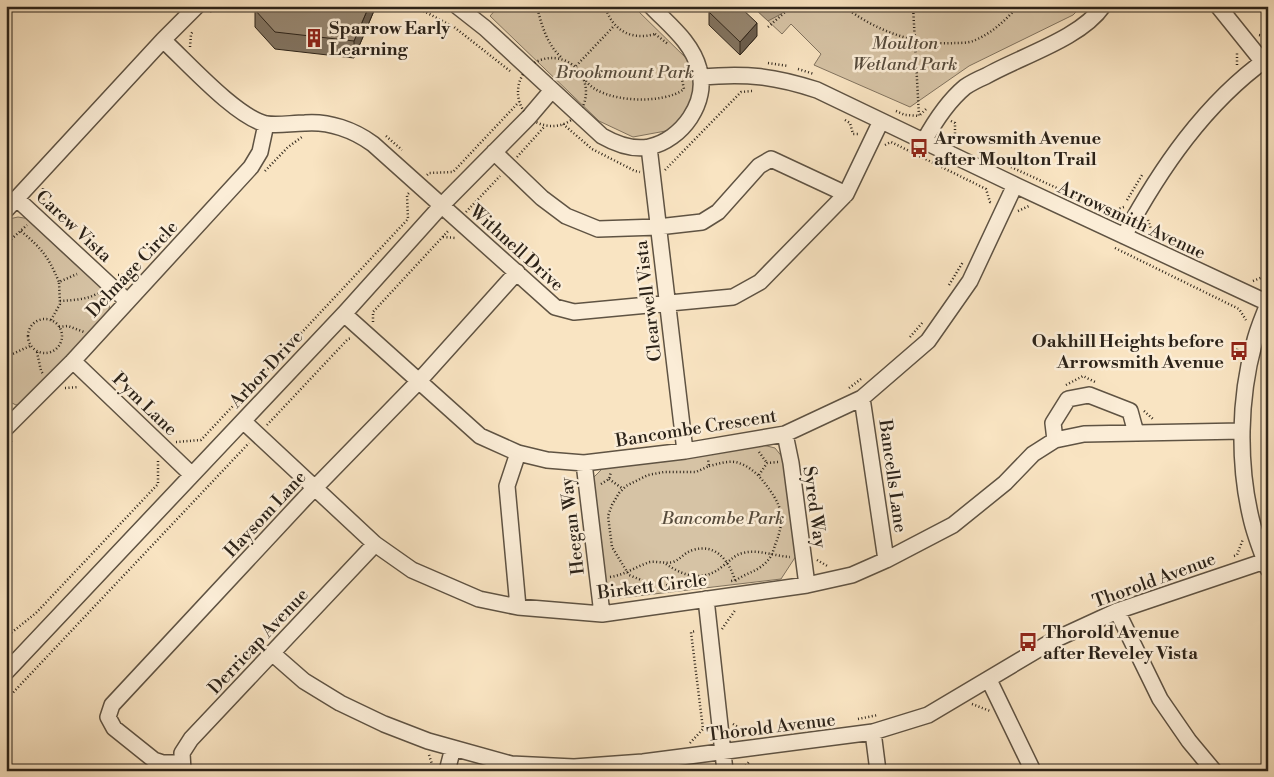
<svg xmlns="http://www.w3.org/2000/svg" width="1274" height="777" viewBox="0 0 1274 777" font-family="'Libre Bodoni',serif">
  <rect width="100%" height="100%" fill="#f9e4c2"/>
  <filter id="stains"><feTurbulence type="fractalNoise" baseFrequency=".004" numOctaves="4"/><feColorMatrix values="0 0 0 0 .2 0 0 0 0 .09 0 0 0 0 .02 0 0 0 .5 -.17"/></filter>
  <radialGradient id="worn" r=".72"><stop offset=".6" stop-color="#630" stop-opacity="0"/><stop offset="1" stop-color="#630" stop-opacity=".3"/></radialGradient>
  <path fill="#d6c3a5" stroke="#81735f" d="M499,6H633L688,60L694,75L693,102L671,130L633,137L599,121L490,16Z
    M752,6H1082L1073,15L969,66L910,107L814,65L821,54L791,24L782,34Z
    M18,217L30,219L105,286L110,296L109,312L31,400L16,405L6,400V221L9,219Z
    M763,445L775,448L783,458L796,556L781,579L620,598L603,584L593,478L605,466Z"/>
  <path fill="#b3a289" stroke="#7d6f5c" d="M752,6H790L781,14L768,21Z"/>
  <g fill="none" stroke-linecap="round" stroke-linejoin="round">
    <g stroke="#5f5343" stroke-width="18">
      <path id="minor" d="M457,6L485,28L602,136C616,144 633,150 649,147C682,140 709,102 699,69C692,42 669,25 651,6
        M1218,6L1263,62
        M163,40C187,62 236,117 266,124C279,126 292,123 305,123C329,121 354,130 373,144L555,307L574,312L733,297L760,282L846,194L881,121
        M701,77C747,73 774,76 817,90L1015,185L1268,303
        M924,141C935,121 947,102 965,87C971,83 979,79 986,76C1021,56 1080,39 1103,6
        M649,147L685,451
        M494,152L542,198L566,216L598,229L658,227L702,222L718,212L759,166L771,159L846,194
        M17,199L127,301
        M6,210L163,40L197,6
        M1124,236C1160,169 1205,103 1268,58
        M1268,304C1263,317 1257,330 1254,344C1239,399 1238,463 1251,518C1255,536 1262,553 1268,569
        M344,314L480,436L518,453L547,460L584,463L685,451L785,434L862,398L928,341L970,281L1015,185
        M73,361L192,475
        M862,398L886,560
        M243,421L375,544L412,570L479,599L518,607L602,614L807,585L852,575L886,560L953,525L1005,483L1033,454L1055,440L1084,434L1242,431
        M6,428L73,361L251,167L260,152L266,124
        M785,434L791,463L807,585
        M1055,440L1053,423L1068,399L1089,395L1130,411L1136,433
        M518,453L507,486L518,607
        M584,463L602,614
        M706,599L725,771
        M1117,611L1160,699L1189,741L1214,771
        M272,653L304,681L340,703L384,724L428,741L511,764L574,767L643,762L873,732L928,715L1054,640L1117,611L1265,561
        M6,672L344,314L442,205L529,117L552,90
        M989,680L1033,771
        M873,732L878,771
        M182,763H163L154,760L114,728L108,717L112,705L304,499L419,381L517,272
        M183,771L182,753L191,739L375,544
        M447,771L453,748"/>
    </g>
    <path stroke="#2c2319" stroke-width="2.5" stroke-dasharray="1 2.5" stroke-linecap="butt" d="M414,6L454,27L510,71
      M537,6C541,24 547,45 562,58
      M605,6C612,30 631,41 655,34
      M844,6C873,30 917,46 954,43C960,43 968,43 973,41C991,34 1005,21 1018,6
      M913,6L919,116L927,108
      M6,12L12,6
      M210,12L215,6
      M768,27L792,6
      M655,34L668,44
      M1259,35L1268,37
      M190,47L191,34L193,31
      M518 92a34 34 0 1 1 68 0a34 34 0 1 1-68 0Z
      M768,63L788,66
      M1237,65V51
      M576,66L614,26
      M798,69L814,74
      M586,81C602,103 664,105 684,89L681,75L685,68
      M896,111L905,115L919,116
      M845,120L850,123L853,134H860
      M951,121L955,123V136L959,142
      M563,124L592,149L635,171L640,172
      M386,136L402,150
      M885,145L891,142L986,189L990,202L993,203
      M517,157L545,126
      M1011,167L1109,212L1124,207
      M665,170L741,92L752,91
      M265,171L288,147L302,137
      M427,175L429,173L453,172L519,102
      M43,188L44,205
      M1127,200L1142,175
      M1018,211L1029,206
      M466,212L500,176
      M1148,220L1152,232L1156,234
      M21,231C42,249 48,256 59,282
      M443,237L456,238
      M6,244L27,225
      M1115,248L1239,309L1246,320
      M118,275H132
      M1253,281L1268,275
      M949,285L963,262
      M60,301C73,300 88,300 100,292
      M28 336a17 17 0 1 1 34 0a17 17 0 1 1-34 0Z
      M51,320L60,304L59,282L77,274
      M373,322V312L449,230
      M59,327L68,326L84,332
      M910,337L923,322
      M37,352L41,371L43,374
      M1235,360L1238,346
      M1066,385L1083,376L1095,382
      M6,388L11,372L8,356L30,346
      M65,388L79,387
      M849,388L861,379
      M1144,411L1153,419
      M267,425L348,339L352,338
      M659,440L668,430
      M176,442L201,440L408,219L407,195L409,193
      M6,446L12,440
      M759,452L767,463
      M709,466C718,464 726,461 735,462C746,464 757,473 763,481C781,504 787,516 775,545C774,549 772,555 769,559C759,572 745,573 735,581
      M759,475L767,463L778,462
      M609,479L623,489
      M601,484L609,479L611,472
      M1234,556L1237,555L1243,539
      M817,560L829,567
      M666,564C685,577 704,582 723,566C730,561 734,555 743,553C758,549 774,556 790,557
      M610,577C625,575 637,566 650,562C658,561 665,564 673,562C681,559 685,552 693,550C716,543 729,561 735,580L731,581
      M688,587L651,584L629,575L612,547L608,516L612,505L619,493L626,486L648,475L664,472H696L709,466L708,459
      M722,629L736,609
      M1102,632L1115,638
      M6,637L36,613L158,484V461
      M6,700L249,443
      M972,704L990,711
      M858,719L878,715
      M733,724L749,734
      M690,743L703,729L691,632L696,631
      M429,755L432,764V771
      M741,771L749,762"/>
    <use href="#minor" stroke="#fbedd7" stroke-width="15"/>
  </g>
  <path fill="#827461" stroke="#2c2319" d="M376,6L354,58L275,49L255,27V10Z
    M709,12L757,36L740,55L709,25Z"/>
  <path fill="#6a5e4f" stroke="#2c2319" d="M369,6H376L354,58V41Z
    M757,23V36L740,55V42Z"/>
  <path fill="#978771" stroke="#2c2319" d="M259,6H369L354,41L275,32L255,10Z
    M714,6H739L757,23L740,42L709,12Z"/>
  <defs>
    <g id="building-bare" transform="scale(1.5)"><path d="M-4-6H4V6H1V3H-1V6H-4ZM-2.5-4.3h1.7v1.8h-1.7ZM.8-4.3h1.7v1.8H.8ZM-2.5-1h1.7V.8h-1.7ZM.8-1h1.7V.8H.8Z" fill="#8f2418" stroke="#fbedd7" stroke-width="2.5" paint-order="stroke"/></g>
    <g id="bus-bare" transform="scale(1.5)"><path d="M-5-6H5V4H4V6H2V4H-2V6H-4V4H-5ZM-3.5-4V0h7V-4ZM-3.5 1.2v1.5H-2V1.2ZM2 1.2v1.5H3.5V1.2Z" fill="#8f2418" stroke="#fbedd7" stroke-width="2.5" paint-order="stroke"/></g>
  </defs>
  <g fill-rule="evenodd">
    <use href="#building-bare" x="314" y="38"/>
    <use href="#bus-bare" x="919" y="148"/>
    <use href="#bus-bare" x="1239" y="351"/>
    <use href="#bus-bare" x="1028" y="642"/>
  </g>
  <g text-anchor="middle" stroke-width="5" stroke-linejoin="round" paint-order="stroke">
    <g font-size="18" font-weight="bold" fill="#2c2319" stroke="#fbedd7" text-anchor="start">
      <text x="329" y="34">Sparrow Early<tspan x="329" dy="21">Learning</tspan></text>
      <text x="934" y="144">Arrowsmith Avenue<tspan x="934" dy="21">after Moulton Trail</tspan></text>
      <text x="1224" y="347" text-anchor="end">Oakhill Heights before<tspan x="1224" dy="21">Arrowsmith Avenue</tspan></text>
      <text x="1043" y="638">Thorold Avenue<tspan x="1043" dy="21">after Reveley Vista</tspan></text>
    </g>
    <g font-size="18" font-style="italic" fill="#564b3c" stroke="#fbedd7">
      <text x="905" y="49">Moulton<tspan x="905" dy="21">Wetland Park</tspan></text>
      <text x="625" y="78">Brookmount Park</text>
      <text x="723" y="524">Bancombe Park</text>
    </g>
    <g font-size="18" fill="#2c2319" stroke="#fbedd7">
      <text transform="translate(1132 220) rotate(25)" y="6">Arrowsmith Avenue</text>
      <text transform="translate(74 226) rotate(43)" y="6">Carew Vista</text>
      <text transform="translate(517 248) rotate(42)" y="6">Withnell Drive</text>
      <text transform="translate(132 269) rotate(-47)" y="6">Delmage Circle</text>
      <text transform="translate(648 301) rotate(-97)" y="6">Clearwell Vista</text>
      <text transform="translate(266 369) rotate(-47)" y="6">Arbor Drive</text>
      <text transform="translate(145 404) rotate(44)" y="6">Pym Lane</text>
      <text transform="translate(696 428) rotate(-9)" y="6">Bancombe Crescent</text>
      <text transform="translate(893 476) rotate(82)" y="6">Bancells Lane</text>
      <text transform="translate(815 507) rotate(82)" y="6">Syred Way</text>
      <text transform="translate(265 514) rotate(-47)" y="6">Haysom Lane</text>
      <text transform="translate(572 526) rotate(-97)" y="6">Heegan Way</text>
      <text transform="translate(1154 580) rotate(-20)" y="6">Thorold Avenue</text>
      <text transform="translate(652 586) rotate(-7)" y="6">Birkett Circle</text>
      <text transform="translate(258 641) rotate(-47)" y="6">Derricap Avenue</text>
      <text transform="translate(771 727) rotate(-7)" y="6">Thorold Avenue</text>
    </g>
  </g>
  <rect width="1274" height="777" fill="none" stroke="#f9e4c2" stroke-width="25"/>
  <rect x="8" y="8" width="1259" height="762" fill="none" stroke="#2c2319" stroke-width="2.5"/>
  <rect x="12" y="12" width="1249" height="752" fill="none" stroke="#2c2319"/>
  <rect width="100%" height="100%" filter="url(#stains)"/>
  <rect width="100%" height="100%" fill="url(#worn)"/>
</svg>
